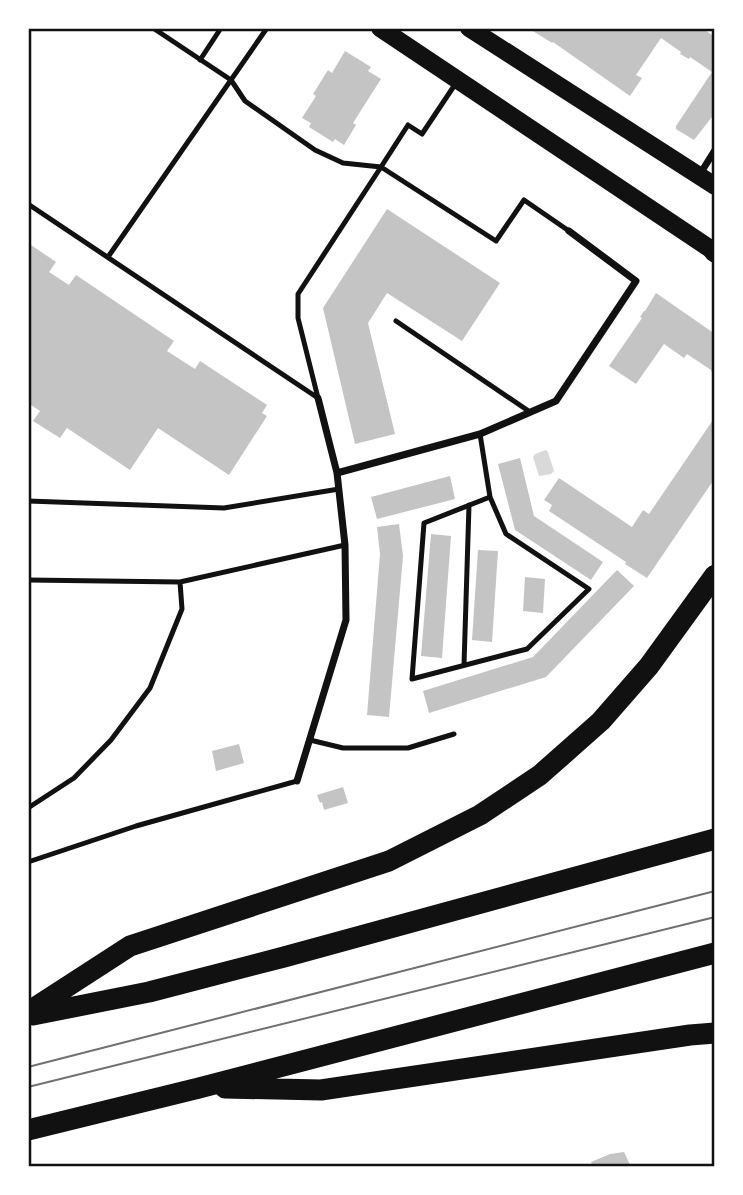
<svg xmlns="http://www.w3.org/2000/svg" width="743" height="1195" viewBox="0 0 743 1195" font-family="Manrope,sans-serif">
  <rect width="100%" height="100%" fill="#fff"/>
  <path fill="#d9d9d9" d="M546,450L548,452L554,471L551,474L539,476L533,457L535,454Z"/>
  <path fill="#c4c4c4" d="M528,28H702L715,37V113L694,140L676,129V126L712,72L690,57L689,59L680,54L681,52L661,38L636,75L642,78L630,96L553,42L552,43Z
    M345,51L371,67L368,71L381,79L353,123L356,125L344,145L335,139L333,142L309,127L311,123L302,118L316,96L313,94L328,70L332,73Z
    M387,209L500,283L462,341L387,293L368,323L395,434L355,444L323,308Z
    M28,243L56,262L49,272L69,285L76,275L174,341L167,351L195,369L200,361L267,405L262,413L267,416L229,475L158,428L130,470L67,428L60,438L33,421L40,411L28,403Z
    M656,293L715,334V380L711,370L687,354L684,358L664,344L636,384L609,366L642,318L640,317L644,311H645Z
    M715,417V478L647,578L625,564L626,562L549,511L552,505L544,500L559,478L632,527L643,510L649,514Z
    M520,458L534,516L603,562L591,580L515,530L498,464Z
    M450,476L455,499L377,519L371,497Z
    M399,524L403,556L389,717L367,715L380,554L377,527Z
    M431,534L451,536L442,658L421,656Z
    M478,550L498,551L492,642L472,640Z
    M617,570L634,586L546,677L429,713L423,691L533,657Z
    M525,577L545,579L543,613L523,611Z
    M239,744L244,763L216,771L212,751Z
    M343,787L348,803L324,810L322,802L320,803L317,795Z
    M624,1152L631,1167H593L591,1162L610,1154Z"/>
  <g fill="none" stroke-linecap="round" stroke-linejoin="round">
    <path stroke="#111" stroke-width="5" d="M153,28L231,80L245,101L315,150L343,163L381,167L298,294V318L318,398
      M714,28L715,29
      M200,60L221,28
      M456,83L422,134L408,125L381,167L496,241L524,200L569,231
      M28,204L318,398
      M108,257L267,28
      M396,321L530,412
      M480,434L490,497L506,534L589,589L527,649L412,679L424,523L490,497
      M28,501L224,508L339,489
      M28,580L180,582L345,545
      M464,665L469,505
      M310,740L343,748H408L454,734
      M28,808L74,778L111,740L150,688L182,609L180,582
      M28,862L136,826L297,781"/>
    <path stroke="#111" stroke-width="7" d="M700,174L715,150
      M337,473L480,434L556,401L636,281L569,231
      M297,781L346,620L345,545L337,473L318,398"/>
    <path stroke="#111" stroke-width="18" d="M380,28L715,252
      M469,28L715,186"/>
    <path stroke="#111" stroke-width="21" d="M714,251L715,252
      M28,1012L130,946L389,861L480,815L540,775L601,721L649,666L715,575
      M33,1015L149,992L284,957L715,839
      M225,1088L321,1090L690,1035L715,1033
      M28,1130L199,1088L715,953"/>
    <path stroke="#707070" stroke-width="2" d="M28,1067L715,891
      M28,1087L715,917"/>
  </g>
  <rect width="743" height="1195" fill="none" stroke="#ffffff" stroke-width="60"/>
  <rect x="30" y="30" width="683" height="1135" fill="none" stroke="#111" stroke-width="2.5"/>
</svg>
